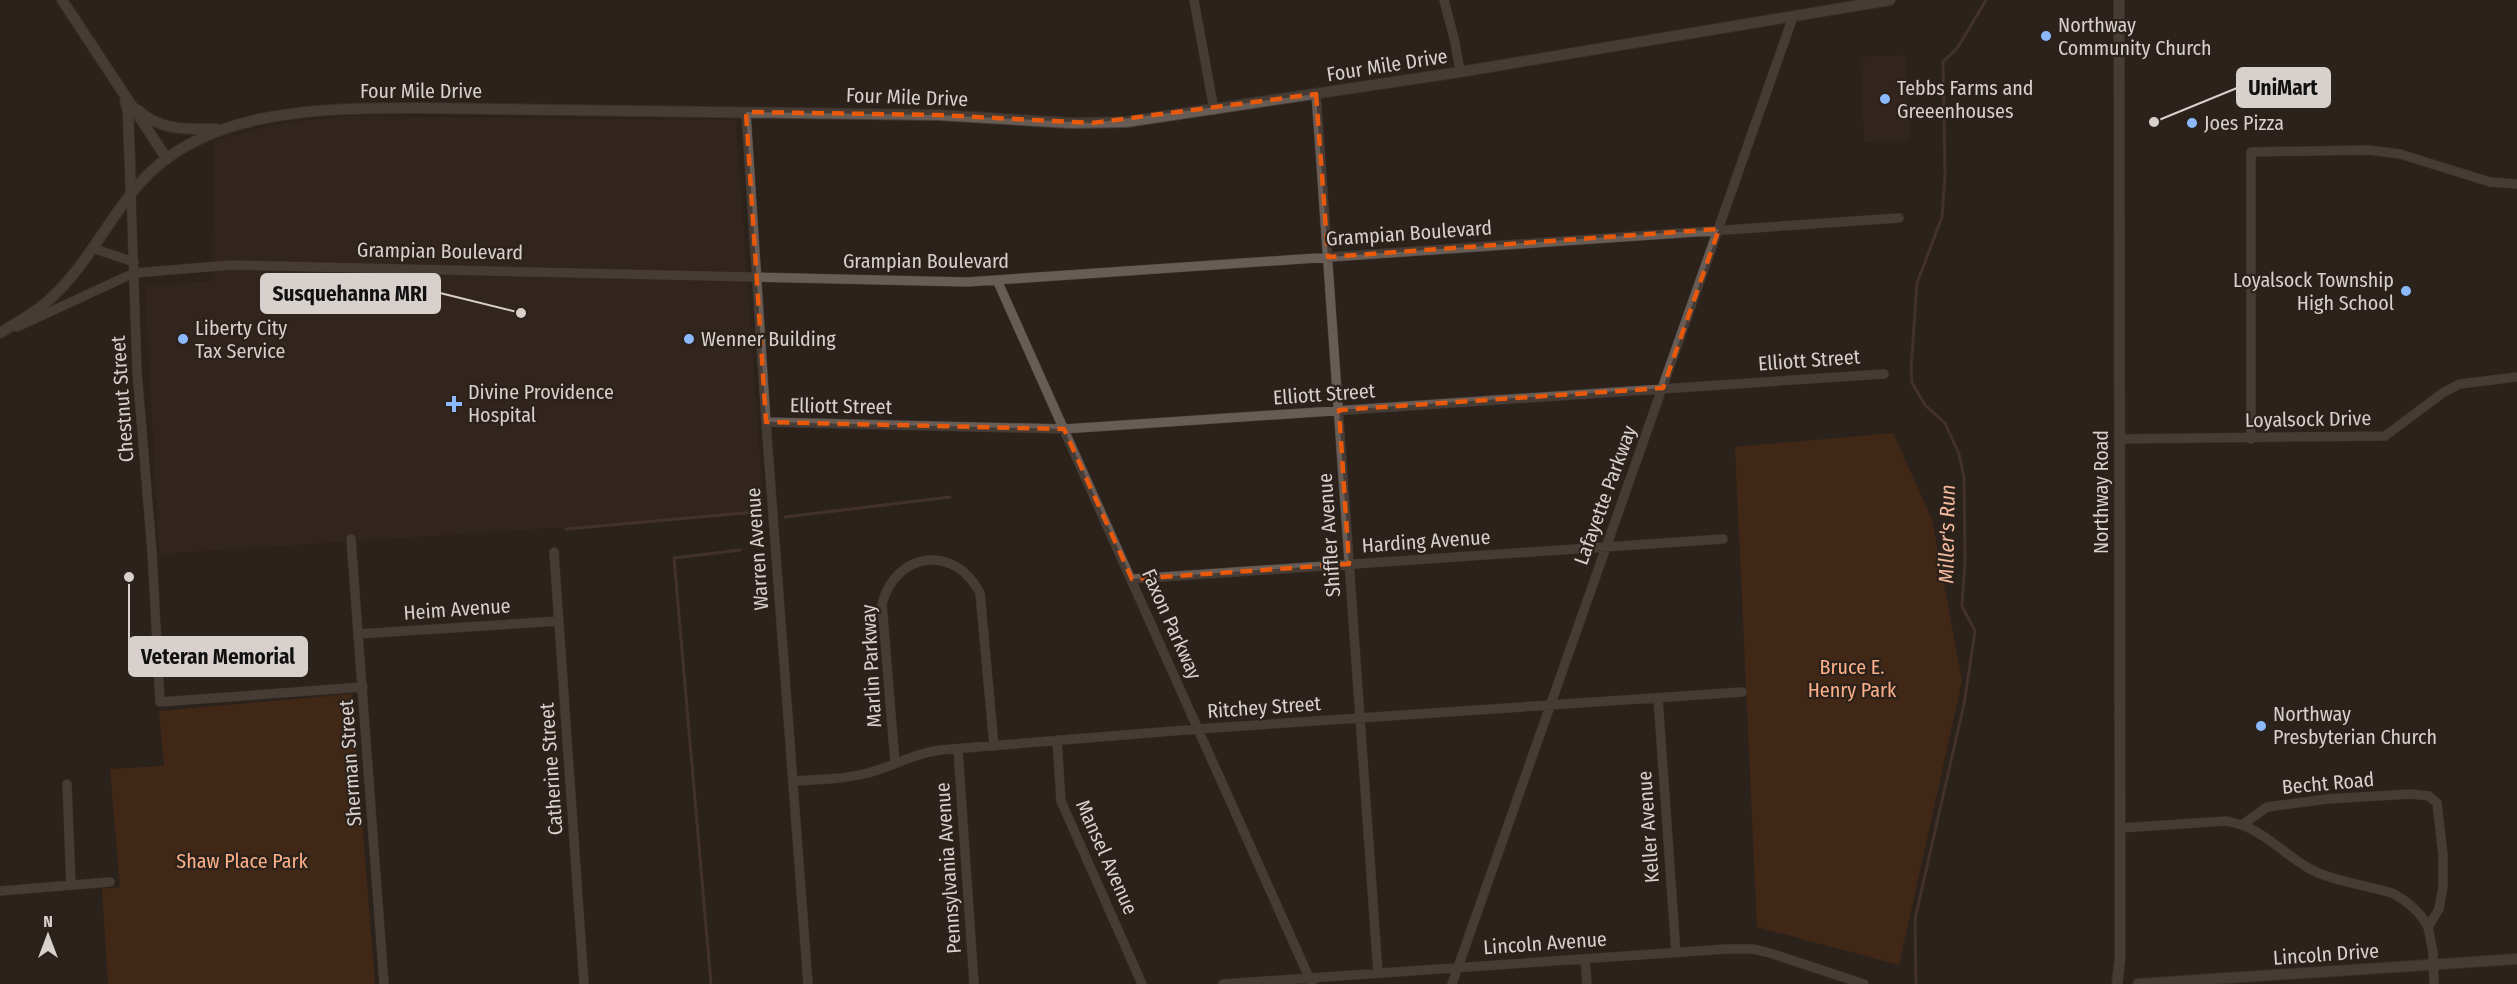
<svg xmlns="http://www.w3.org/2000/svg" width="2517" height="984" viewBox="0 0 2517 984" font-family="'Fira Sans Condensed',sans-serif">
  <rect width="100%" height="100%" fill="#2c221c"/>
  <path fill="#392921" d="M1906,55L1910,140L1864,142L1860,57Z
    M347,116L736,120L764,514L159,554L145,286L212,281L214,140L284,123Z"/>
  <path fill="#5c2d11" d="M1893,433L1932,519L1962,681L1899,965L1757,927L1735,447Z
    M352,694L375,984H108L102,889L120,887L110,769L164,766L159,711Z"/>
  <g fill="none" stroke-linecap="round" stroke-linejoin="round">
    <path stroke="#5e453e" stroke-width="3" d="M785,517L950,497
      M566,529L755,512
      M711,984L674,558L740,550
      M1916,984L1915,919L1964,704L1975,631L1962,606L1965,560L1964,478L1959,454L1945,423L1925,405L1912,383L1911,370L1917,283L1942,217L1945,174L1943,62L1958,47L1986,0"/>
    <g stroke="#473e3a" stroke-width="10">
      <path id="minor" d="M1194,0L1214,110
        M1444,0L1455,42L1460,72
        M1316,94L1378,973
        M746,112L766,422L808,984
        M131,194L137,371L152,552L160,702L363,687
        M92,248L134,262
        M997,280L1312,984
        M17,327L134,273L232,265L967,282L1899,218
        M766,422L1064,429L1884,374
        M2119,439L2385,436L2444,392L2460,384L2517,377
        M2251,439V152L2368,150L2400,154L2490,182L2517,184
        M351,539L384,984
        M554,552L584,984
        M1132,579L1723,539
        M358,634L559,621
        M1658,698L1676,953
        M1057,740L1061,801L1142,984
        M958,749L974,984
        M895,763L882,604C896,551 955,544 980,593L994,746
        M793,781C818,780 844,779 868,773C893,766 915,753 940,750L1198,729L1742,692
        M67,784L71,885
        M2242,825C2269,835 2287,857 2312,870C2336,882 2366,885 2392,893C2407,901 2420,911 2428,927
        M2120,828L2227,821L2242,825L2267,807L2327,799L2411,794L2429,796L2437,803L2443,855V887L2439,909L2428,927L2433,952L2434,984
        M0,891L110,882
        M1585,959L1587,984
        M1223,984L1726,949H1753L1770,953L1864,984
        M1452,984L1793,17"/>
    </g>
    <g stroke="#473e3a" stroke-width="12">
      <path id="tertiary" d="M62,0L167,159
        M125,100L128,112L131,194
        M138,110C160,131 188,129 216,129
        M0,333C16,323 35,313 49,300C86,267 107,221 139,184C206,107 327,108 421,108L938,115L1071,123L1126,122L1460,72L1890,0
        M2117,984L2120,959V828L2119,0
        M2138,984L2517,959"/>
    </g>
    <use href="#minor" stroke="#685c56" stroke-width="9"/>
    <use href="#tertiary" stroke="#685c56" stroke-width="10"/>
  </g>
  <path d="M0 0H2517V984H0ZM1316,94L1328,257L1719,229L1663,388L1339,410L1349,564L1132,579L1064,429L766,422L746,112L938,115L1092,123Z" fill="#2c221c" fill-opacity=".55" fill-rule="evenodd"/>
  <path fill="none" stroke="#e8590c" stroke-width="4.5" stroke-dasharray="12 8" stroke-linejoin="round" d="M1316,94L1328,257L1719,229L1663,388L1339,410L1349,564L1132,579L1064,429L766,422L746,112L938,115L1092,123Z"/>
  <g fill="#8cb9fc" stroke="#2c221c" stroke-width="2">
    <circle cx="2046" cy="36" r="6"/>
    <circle cx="1885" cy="99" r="6"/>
    <circle cx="2192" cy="123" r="6"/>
    <circle cx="2406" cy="291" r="6"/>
    <circle cx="183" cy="339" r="6"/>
    <circle cx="689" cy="339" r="6"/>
    <path d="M451 395h6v6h6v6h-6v6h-6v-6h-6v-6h6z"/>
    <circle cx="2261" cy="726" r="6"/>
  </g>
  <g text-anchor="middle" stroke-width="4.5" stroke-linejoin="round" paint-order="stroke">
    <g font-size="20" fill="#d8d0cd" stroke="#2c221c" text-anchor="start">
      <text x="2058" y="32">Northway<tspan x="2058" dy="23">Community Church</tspan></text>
      <text x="1897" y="95">Tebbs Farms and<tspan x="1897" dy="23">Greeenhouses</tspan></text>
      <text x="2204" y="130">Joes Pizza</text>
      <text x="2394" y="287" text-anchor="end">Loyalsock Township<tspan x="2394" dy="23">High School</tspan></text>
      <text x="195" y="335">Liberty City<tspan x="195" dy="23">Tax Service</tspan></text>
      <text x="701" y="346">Wenner Building</text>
      <text x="468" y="399">Divine Providence<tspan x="468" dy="23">Hospital</tspan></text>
      <text x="2273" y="721">Northway<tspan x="2273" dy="23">Presbyterian Church</tspan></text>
    </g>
    <g font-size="20" fill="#d8d0cd" stroke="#2c221c">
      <text transform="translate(1387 65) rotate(-9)" y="7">Four Mile Drive</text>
      <text x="421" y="98">Four Mile Drive</text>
      <text transform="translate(907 97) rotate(2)" y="7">Four Mile Drive</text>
      <text transform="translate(1409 233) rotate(-4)" y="7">Grampian Boulevard</text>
      <text transform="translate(440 251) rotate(1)" y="7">Grampian Boulevard</text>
      <text x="926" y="268">Grampian Boulevard</text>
      <text transform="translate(1809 360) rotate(-4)" y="7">Elliott Street</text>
      <text transform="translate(1324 394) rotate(-4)" y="7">Elliott Street</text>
      <text transform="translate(122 399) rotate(-94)" y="7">Chestnut Street</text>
      <text transform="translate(841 406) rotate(1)" y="7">Elliott Street</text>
      <text transform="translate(2308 419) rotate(-1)" y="7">Loyalsock Drive</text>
      <text transform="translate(2101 492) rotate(-90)" y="7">Northway Road</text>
      <text transform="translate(1605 495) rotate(-70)" y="7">Lafayette Parkway</text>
      <text transform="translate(1329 535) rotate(-94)" y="7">Shiffler Avenue</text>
      <text transform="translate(1426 541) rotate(-4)" y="7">Harding Avenue</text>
      <text transform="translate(757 549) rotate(-94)" y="7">Warren Avenue</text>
      <text transform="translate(457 609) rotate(-4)" y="7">Heim Avenue</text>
      <text transform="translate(1172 624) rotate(66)" y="7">Faxon Parkway</text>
      <text transform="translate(871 666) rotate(-93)" y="7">Marlin Parkway</text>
      <text transform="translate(1264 707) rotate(-4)" y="7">Ritchey Street</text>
      <text transform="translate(350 763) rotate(-94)" y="7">Sherman Street</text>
      <text transform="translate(551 769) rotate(-94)" y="7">Catherine Street</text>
      <text transform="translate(2328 783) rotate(-5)" y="7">Becht Road</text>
      <text transform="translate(1648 827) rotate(-94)" y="7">Keller Avenue</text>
      <text transform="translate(1107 857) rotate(66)" y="7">Mansel Avenue</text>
      <text transform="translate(948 868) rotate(-94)" y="7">Pennsylvania Avenue</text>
      <text transform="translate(1545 943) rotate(-4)" y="7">Lincoln Avenue</text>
      <text transform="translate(2326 954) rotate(-4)" y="7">Lincoln Drive</text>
    </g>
    <g font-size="20" fill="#fcb088" stroke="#2c221c">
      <text x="1852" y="674">Bruce E.<tspan x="1852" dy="23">Henry Park</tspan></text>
      <text x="242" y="868">Shaw Place Park</text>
    </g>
    <g font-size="21" font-style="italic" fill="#f3b99c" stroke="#2c221c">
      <text transform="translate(1947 534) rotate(-89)" y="7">Miller's Run</text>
    </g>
  </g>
  <path fill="none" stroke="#d8d0cd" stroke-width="2" d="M2154 122L2237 88M521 313L440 293M129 577L129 656"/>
  <g fill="#d8d0cd" stroke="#2c221c" stroke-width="2">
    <circle cx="2154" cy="122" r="6"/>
    <circle cx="521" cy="313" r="6"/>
    <circle cx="129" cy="577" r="6"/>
  </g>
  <g fill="#d8d0cd" stroke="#d8d0cd" stroke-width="2">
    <rect x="2237" y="68" width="93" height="39" rx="6"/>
    <rect x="261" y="274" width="179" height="39" rx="6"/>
    <rect x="129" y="637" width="178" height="39" rx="6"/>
  </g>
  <g font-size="21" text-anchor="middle" font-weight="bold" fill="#111">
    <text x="2283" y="95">UniMart</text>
    <text x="350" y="301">Susquehanna MRI</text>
    <text x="218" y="664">Veteran Memorial</text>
  </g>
  <g transform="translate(48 936)" stroke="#2c221c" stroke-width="4.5" paint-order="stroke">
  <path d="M0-4.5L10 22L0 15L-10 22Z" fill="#d8d0cd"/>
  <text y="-9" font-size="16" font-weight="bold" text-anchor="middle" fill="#d8d0cd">N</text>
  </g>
</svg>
